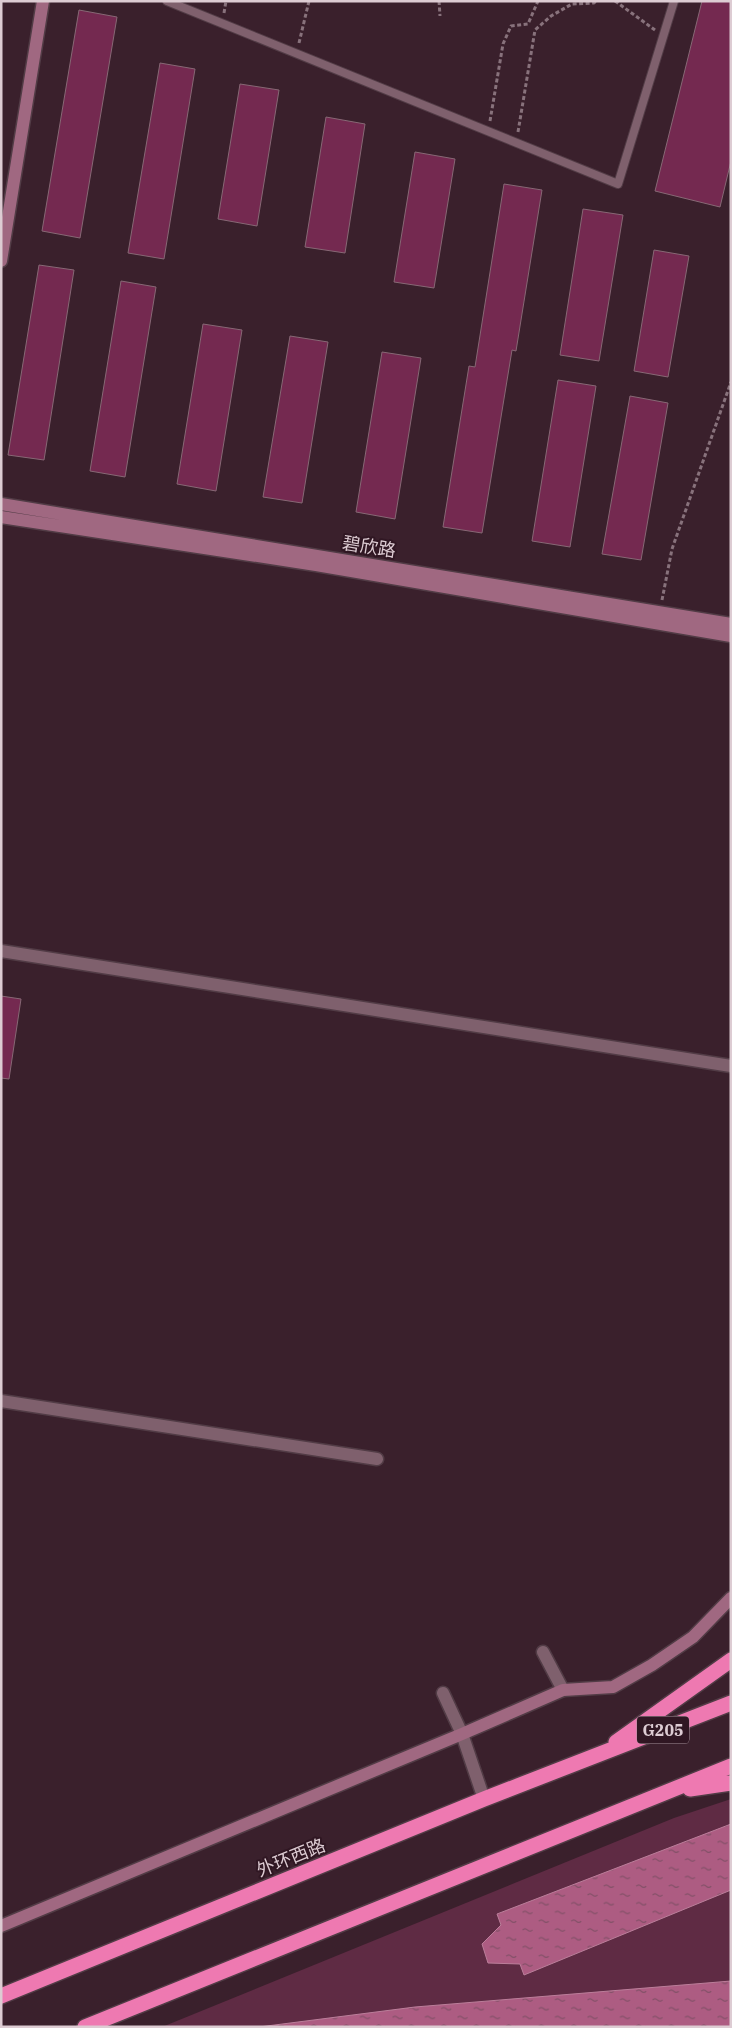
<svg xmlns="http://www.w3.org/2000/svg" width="732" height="2028" viewBox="0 0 732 2028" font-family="'IBM Plex Serif','Noto Sans SC',serif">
  <defs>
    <pattern id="water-ripples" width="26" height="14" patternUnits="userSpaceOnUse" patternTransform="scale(1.25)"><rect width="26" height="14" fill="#ad5c82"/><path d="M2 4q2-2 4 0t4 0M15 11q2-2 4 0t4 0" fill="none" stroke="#825067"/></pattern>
  </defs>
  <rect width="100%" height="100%" fill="#3a202c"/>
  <path fill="#5f2b44" d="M731,1799V2027H162L674,1818Z"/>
  <path fill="url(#water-ripples)" stroke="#bb7e9a" d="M731,1824V1890L524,1975L520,1964L488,1963L482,1944L501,1925L497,1914Z
    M731,1981V2027H259L415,2007Z"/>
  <path fill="#742950" stroke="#876875" d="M702,1H731V161L720,207L655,191Z
    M79,10L117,17L80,238L42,231Z
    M160,63L195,69L164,259L128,253Z
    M240,84L279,90L257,226L218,219Z
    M326,117L365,124L345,253L305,247Z
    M415,152L455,159L434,288L394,282Z
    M504,184L542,190L516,351L512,350L482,533L443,527L469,366L475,367Z
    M583,209L623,215L599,361L560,355Z
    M654,250L689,256L668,377L634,371Z
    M39,265L74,270L44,460L8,455Z
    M121,281L156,287L125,477L90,471Z
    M203,324L242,330L216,491L177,484Z
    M290,336L328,342L302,503L263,497Z
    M382,352L421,358L395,519L356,512Z
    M558,380L596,386L570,547L532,541Z
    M630,396L668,403L641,560L602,554Z
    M1,996L21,999L9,1079L1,1078Z"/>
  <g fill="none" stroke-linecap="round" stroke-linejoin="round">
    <g stroke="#523c46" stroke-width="10">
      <path id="lane" d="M167,1L618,184L674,1"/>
    </g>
    <g stroke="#523c46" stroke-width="15">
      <path id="street" d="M1,951L731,1066
        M1,1401L377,1459
        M543,1652L563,1690
        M443,1693L462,1734L484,1799"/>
    </g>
    <g stroke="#523c46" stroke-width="15">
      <path id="secondary" d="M1,261L43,1
        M1,504L731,624
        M1,517L316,565L731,636
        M1,1926L462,1734L563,1690L613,1687L652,1665L693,1637L731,1598"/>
    </g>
    <g stroke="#523c46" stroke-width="18">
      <path id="highway" d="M616,1742L731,1660
        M690,1789L731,1783
        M1,1996L484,1799L731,1703
        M85,2027L731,1766"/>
    </g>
    <path stroke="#88727c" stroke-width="3" stroke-dasharray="4 2.5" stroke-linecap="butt" d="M439,1L440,16
      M615,1L655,30
      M224,13L226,1
      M299,43L309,1
      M490,121L503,44L511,26L528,24L538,1
      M518,132L535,30L551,16L572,4L594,3L596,1
      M662,600L672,549L731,382"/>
    <use href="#lane" stroke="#7f606d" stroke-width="8"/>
    <use href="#street" stroke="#7f606d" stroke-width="12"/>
    <use href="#secondary" stroke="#a06881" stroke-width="12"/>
    <use href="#highway" stroke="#ee79b1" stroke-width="15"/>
  </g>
  <g text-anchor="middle" stroke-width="4" stroke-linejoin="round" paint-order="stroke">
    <rect fill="#301723" stroke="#a9969e" stroke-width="1" x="637" y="1716.5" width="52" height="27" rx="4"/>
    <g font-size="16" font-weight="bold" fill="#ddccd3">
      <text x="663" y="1736">G205</text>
    </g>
    <g font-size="18" fill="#ddccd3" stroke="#301723">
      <text transform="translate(369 547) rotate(9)" y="6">碧欣路</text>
      <text transform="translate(291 1858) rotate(-22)" y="6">外环西路</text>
    </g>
  </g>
  <rect width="732" height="2028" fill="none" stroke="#ddccd3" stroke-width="5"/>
</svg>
